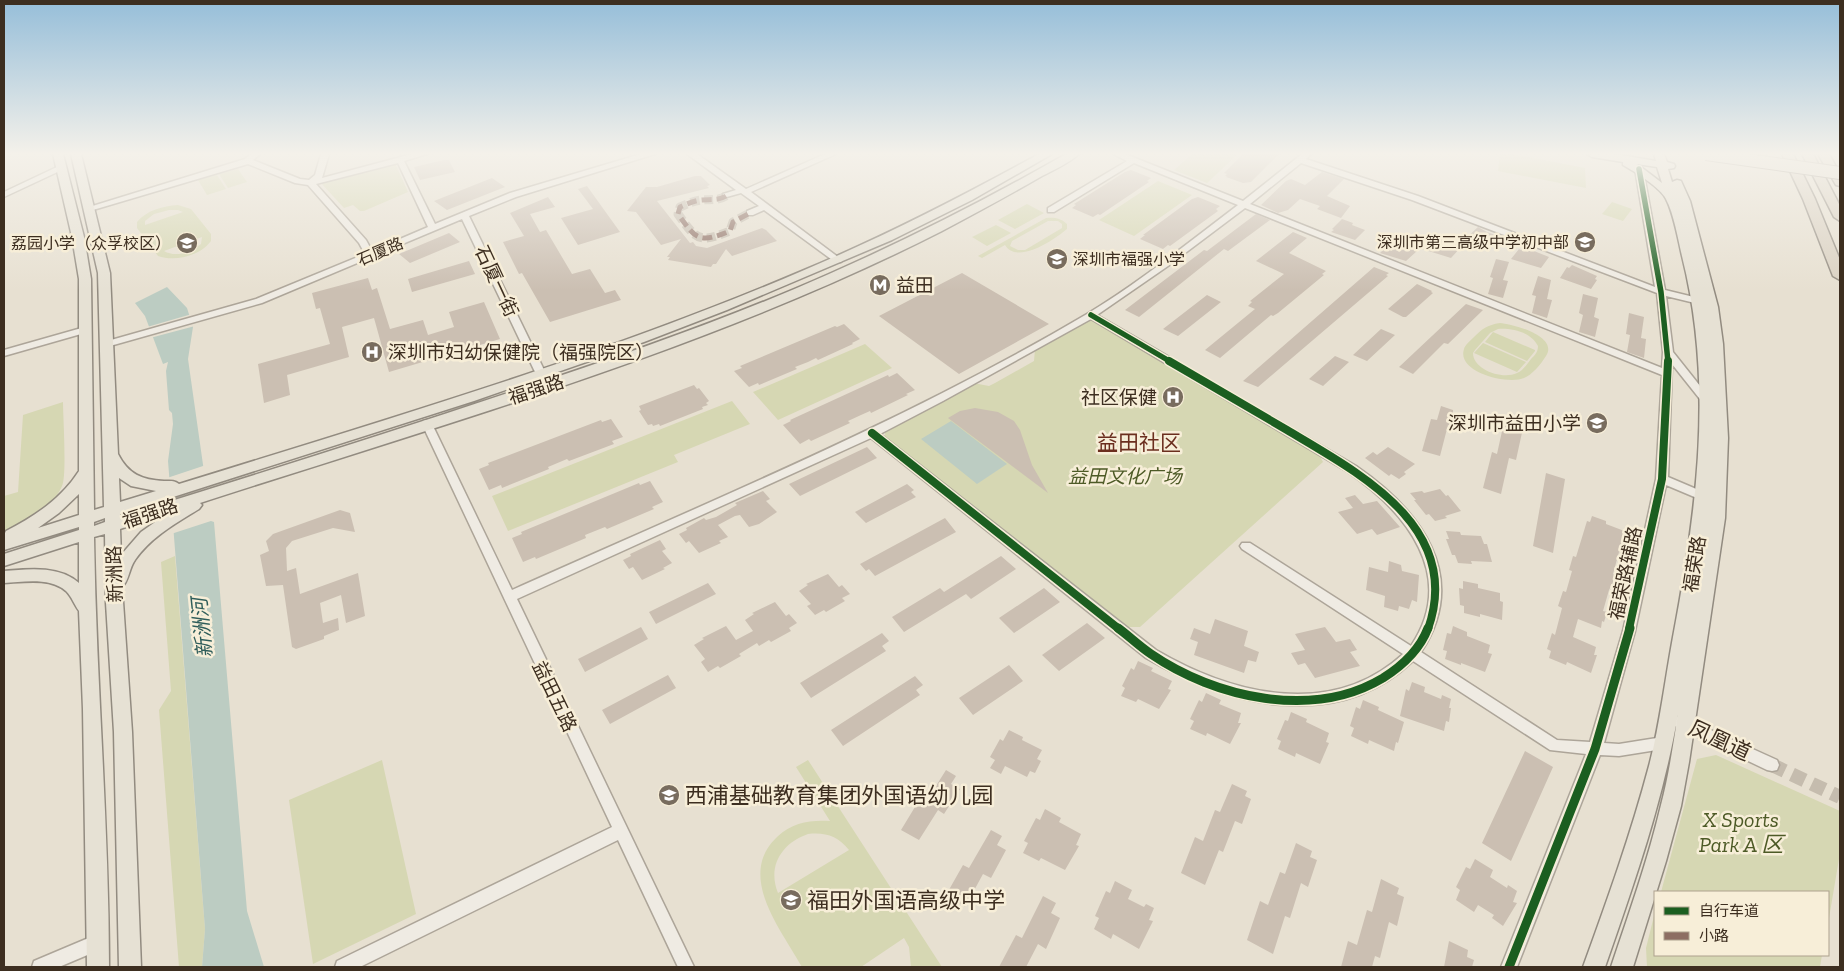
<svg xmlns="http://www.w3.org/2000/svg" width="1844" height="971" viewBox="0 0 1844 971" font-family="'Zilla Slab','Noto Sans SC',serif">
  <rect width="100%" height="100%" fill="#e7e0d1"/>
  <path fill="#d6d7b3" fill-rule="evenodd" d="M1192,154H1238L1207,183L1174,170Z
    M1500,154H1512L1585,168L1586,188L1498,171Z
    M395,163L408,192L364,211H360L353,205L344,208L320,182Z
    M238,169L247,182L228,188L219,174Z
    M217,175L226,189L207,195L198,180Z
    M1158,181L1192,195L1134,236L1099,220Z
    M1612,202L1632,209L1623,221L1602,214Z
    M1027,204L1044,213L1015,229L998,220Z
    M178,205L191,209L211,234V241C200,256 175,262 158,256L137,228V222C147,210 163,206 178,205ZM169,210H178L183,212L145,225V221L154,214ZM202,237L201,244C191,252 176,258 164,251Z
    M1046,218C1054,217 1061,218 1067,224V229C1054,240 1017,265 1005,245L982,258L978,256ZM1048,221H1058L1062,224V228L1025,250H1018L1010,246L1012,241Z
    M996,225L1011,233L987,246L972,237Z
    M1086,320L1099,321L1317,450L1323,462L1140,627H1123L884,439L886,428L973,383L989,386L995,383L1034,361L1035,349Z
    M1500,323C1512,324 1559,336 1546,356C1541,364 1532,375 1524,378C1509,385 1456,373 1464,349C1465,345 1470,341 1474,337C1482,329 1487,325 1500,323ZM1498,329C1512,328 1531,332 1538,346C1538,352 1535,355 1531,359C1527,364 1523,371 1517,373C1503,380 1473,370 1473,353L1475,350L1490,333Z
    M1493,332L1535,350V351L1527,361L1485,342Z
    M1483,343L1526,362L1517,372L1474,353Z
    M865,344L892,368L778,420L753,392Z
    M732,401L750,424L674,455L678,462L508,531L492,496Z
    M63,402C63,416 67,476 62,486C53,508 24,524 4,534V496L18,492L23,415Z
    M175,556L205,929L202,967H179L159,710L171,691L161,562Z
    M1716,755L1840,811V853L1828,924V892H1661L1697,759Z
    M382,760L416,914L313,964L289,800Z
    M808,760L942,967H911L909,947L904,938L861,967H802C781,929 736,876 777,837C793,822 810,820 830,821L796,767ZM808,834C825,832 838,836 849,850L778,893C767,866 782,843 808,834Z
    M1655,912V955H1822L1820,967H1647L1646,948Z"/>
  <path fill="#bcccc2" d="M167,287L187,308L193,327L188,359L211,521L214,522L247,911L264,967H202L205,929L168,461L173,424L172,413L169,410L166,371L168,362L163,364L145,316L135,303Z
    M951,421L1007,464L977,484L921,439Z"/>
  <path fill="#e7e0d1" d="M192,314L195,326L150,338L147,327Z
    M206,465L214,520L171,534L167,478Z"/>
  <path fill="#cbbfb2" d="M1243,154H1279L1251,182L1243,183L1226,177L1227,176H1225L1227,174L1224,173Z
    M444,160H449L455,172L420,180L414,167Z
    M1131,170L1151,178L1147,181L1149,182L1100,215L1098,214L1093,217L1072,208L1076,205L1074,204L1125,172Z
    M1322,172L1344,179L1327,196L1350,206L1341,218L1317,209L1320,206L1300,199L1288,210L1278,213L1261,205L1286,181L1291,179L1305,185Z
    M695,176H701L710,185L707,186L709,188L657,201L690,243L693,242L696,246L707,248L762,228L766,230L777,241L732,256L726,249L716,264H713L711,267L668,260L670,257H667L681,239L661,245L636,212L627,211L646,187H657Z
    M492,178L505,187L447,210L434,201Z
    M587,186L620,232L578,245L561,218L593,209L578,189Z
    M548,197L555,207L530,214L540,232L546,230L572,274L590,269L605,293L615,290L621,300L550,322L522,273L519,274L503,242L524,236L510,213Z
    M1198,197L1220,206L1216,209L1218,211L1170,246L1168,245L1163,249L1140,239L1145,235H1143L1192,199Z
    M1256,214L1270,220L1228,251L1224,249L1139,317L1125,310L1204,250L1207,251Z
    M1342,219L1353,223L1352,225L1365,230L1355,240L1331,232L1334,230L1332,229Z
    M1478,227L1487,232L1501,237L1493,247L1465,239Z
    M1293,232L1307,238L1289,253L1326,271L1322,274L1324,275L1278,313L1273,316L1271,315L1220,358L1205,350L1255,309L1248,306L1252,302L1250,301L1284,274L1256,261Z
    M449,233L460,242L410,263L399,254Z
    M1436,237L1462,246L1451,258L1422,249Z
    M1392,240L1402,243L1401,245L1417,251L1406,261L1380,253L1383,250L1381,249Z
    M1524,247L1549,257L1541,268L1511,259L1519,249L1521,250Z
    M1496,259L1509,262L1503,280L1508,281L1503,298L1488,294L1493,278L1490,277Z
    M469,261L475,274L412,292L408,279Z
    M1572,265L1597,276L1595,279L1597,280L1591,289L1560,278L1567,267L1569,268Z
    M1374,267L1389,273L1386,275L1388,276L1258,387L1243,381Z
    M962,273L1049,324L959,374L879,316Z
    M1538,276L1551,280L1547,299L1552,300L1547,318L1532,313L1536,296L1532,295Z
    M368,278L372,290L377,288L390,329L423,320L428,335L454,327L449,312L484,302L500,339L389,372L374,318L342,327L349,357L287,375L290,395L264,403L258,364L330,344L320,308L316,309L312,293Z
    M1417,284L1432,291L1431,292L1433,293L1406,317H1403L1388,309Z
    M1583,294L1598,298L1594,317L1599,319L1595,337L1579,332L1583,315L1579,313Z
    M1207,295L1221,302L1178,336L1163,329Z
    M1466,304L1483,310L1448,344L1444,343L1413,374L1399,367Z
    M1629,313L1644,317L1641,338L1646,339L1644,358L1627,352L1630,335L1626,334Z
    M844,324L860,339L852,343L853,344L818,360L816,358L808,362L795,367L797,369L759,385L758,383L749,387L734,371L742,368L740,366L835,326L837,327Z
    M1381,329L1395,335L1367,361L1353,355Z
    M1335,356L1349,362L1323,386L1309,379Z
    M897,373L915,390L906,394L908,395L871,413L870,411L861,415L848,421L850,423L811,441L809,439L800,444L783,425L791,421L790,420L888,375L889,377Z
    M694,385L697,389L699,388L709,401L706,403L708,405L702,407L703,409L660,426L659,424L653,426L652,424L648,425L639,411L641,410L639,406Z
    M1441,406L1453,410V413L1457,414L1454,427L1448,425L1440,456L1422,451L1431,419L1437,420Z
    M975,408L998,412L1014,421L1020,430L1032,465L1048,493L948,418L960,411Z
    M611,419L623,437L612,441L614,444L569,461L567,459L548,467L549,469L502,488L501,485L489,490L479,469L489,465L488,463L601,420L602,422Z
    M1504,422L1523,428L1516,460L1509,458L1501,494L1483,488L1492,452L1497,454Z
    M867,447L877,458L800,496L789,484Z
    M1388,447L1415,464L1404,472L1406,474L1399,479L1391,474L1389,476L1365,458L1373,452L1377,455Z
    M1546,473L1565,479L1553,553L1533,546Z
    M650,481L663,502L652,507L654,509L607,529L605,527L585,535L586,538L536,559L535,557L523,562L512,538L522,534L521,532L639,483L640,485Z
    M907,484L914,490L911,492L916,497L866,523L855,512Z
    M1440,489L1446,496L1448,495L1461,511L1445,516L1447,518L1435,521L1429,514L1426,515L1414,500H1416L1410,493L1422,491L1424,493Z
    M763,491L770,499L766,501L777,512L759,524L749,527L740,515L735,516L718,525L728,537L719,541L721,543L699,553L689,541L686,543L679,534L687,530L686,528L704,518L706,520L716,517L737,505L735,503Z
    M1355,495L1363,504L1377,501L1400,527L1377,535L1372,529L1357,534L1338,512L1353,508L1345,498Z
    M340,510L350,513L355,532L333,528L292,541L286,548L287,571L296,568L300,594L358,573L365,616L346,623L341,595L320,603L323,623L338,618L339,630L324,636V639L296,649L292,647L283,585L266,586L260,555L269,551L266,541L273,534Z
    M1592,516L1606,521V524L1627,532L1625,538L1627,539L1623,553L1619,552L1613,574L1616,575L1614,585L1612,584L1609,590L1603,611L1607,612L1604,622L1602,621L1601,628L1578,619L1573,637L1596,647L1594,655H1597L1591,673L1567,662L1566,665L1549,658L1551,651L1547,649L1552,633L1555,635L1562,608L1558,606L1563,591L1566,592L1572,571L1569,570L1573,556L1576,557L1587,521L1590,522Z
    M945,518L956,532L875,576L869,569L866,571L860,564Z
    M1446,531L1460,532L1461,535L1481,536L1484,544H1487L1492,562L1471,561L1472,564L1458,563L1455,555H1452L1446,539H1449Z
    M660,540L666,549L662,551L672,563L663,568L665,569L642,580L633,567L629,569L623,560L631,556L630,554Z
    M1001,556L1016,569L971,599L966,594L904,632L892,617L940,588L944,592Z
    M1389,561L1401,565L1402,571L1419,575L1417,602L1412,600L1409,609L1399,606L1398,611L1384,607L1385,596L1366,590L1369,567L1388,572Z
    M828,574L839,587L842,585L850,594L842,598L845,601L826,612L824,610L815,615L807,606L811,604L799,591L808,585L806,584Z
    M1463,581L1478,584V588L1500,593V601L1503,602L1502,620L1480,614V617L1464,613V606L1460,605L1459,588L1463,589Z
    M708,583L716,594L656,624L649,612Z
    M1044,588L1060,602L1014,633L999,618Z
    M775,602L786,616L789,614L797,623L789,628L791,631L771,642L769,640L759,646L757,643L739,654L741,656L720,668L718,666L708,672L701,662L705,659L694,645L704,639L702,638L726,626L736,640L753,631L745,620L754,614L752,613Z
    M1215,619L1248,631L1244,646L1259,652L1256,662L1248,660L1244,673L1194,655L1198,642L1190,639L1194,628L1210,634Z
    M1087,623L1105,638L1059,671L1042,655Z
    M1453,626L1467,632V636L1490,645L1488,653L1492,654L1485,672L1461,663V665L1445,659L1447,651L1443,650L1447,633L1451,634Z
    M641,627L648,639L585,672L578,659Z
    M1325,627L1336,642L1350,639L1357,650L1350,652L1360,666L1315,678L1305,663L1298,665L1291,653L1305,650L1295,634Z
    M882,633L889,641L882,646L886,651L811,698L800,683Z
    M1138,661L1153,668L1151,671L1172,681L1168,689L1171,690L1159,709L1138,699L1136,702L1121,696L1125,688L1122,686L1131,668L1134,670Z
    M1009,665L1023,681L973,715L959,698Z
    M668,675L676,688L610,724L602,710Z
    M915,676L923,685L916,690L920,695L843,746L831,730Z
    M1412,682L1425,687L1424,692L1441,699L1442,695L1451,699L1449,708H1451L1449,722L1446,721L1444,731L1400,716L1406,689L1409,691Z
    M1206,693L1221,700L1219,704L1241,713L1238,723H1241L1230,744L1207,733L1206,736L1190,729L1194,721L1190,719L1199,700L1202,702Z
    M1363,700L1379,707L1378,710L1404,722L1398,743L1396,742L1394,751L1369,740L1368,744L1351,736L1354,728L1350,726L1356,707L1360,709Z
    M1291,712L1307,719L1306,722L1329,733L1326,742L1329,743L1320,764L1296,753L1295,757L1278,749L1281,741L1277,739L1285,720L1288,721Z
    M1009,730L1023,737L1022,740L1042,750L1037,759L1041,761L1035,773L1030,771L1027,777L1005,766L1001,774L990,768L995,760L990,757L1000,739L1003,741Z
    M1525,751L1553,767L1511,861L1482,843Z
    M946,770L956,776L951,784L960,789L944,814L938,810L919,840L901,830L918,802L924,805Z
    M1232,784L1247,791L1245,796L1251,799L1242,824L1235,821L1223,852L1219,850L1205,885L1181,873L1195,837L1203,841L1215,810L1220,812Z
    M1045,809L1061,818L1059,822L1081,834L1076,845L1079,846L1065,870L1041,858L1039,861L1023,853L1028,843L1024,841L1036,818L1040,820Z
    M991,830L1002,836L997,845L1006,850L991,878L983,874L965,907L946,895L963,865L969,868Z
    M1296,843L1312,851L1310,857L1317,860L1308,887L1301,883L1290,918L1285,916L1273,954L1247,940L1260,901L1268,905L1280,872L1285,874Z
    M1475,859L1493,870L1490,877L1507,888L1508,885L1517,891L1513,902L1517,903L1503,926L1492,918L1494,915L1478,905L1474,912L1456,900L1460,890L1456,887L1466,867L1470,869Z
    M1381,879L1399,888L1397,894L1404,897L1397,926L1389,922L1380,958L1375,956L1372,967H1341L1348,941L1357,945L1367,910L1372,912Z
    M1115,881L1132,890L1128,899L1144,907L1146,904L1154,908L1149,920L1153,921L1139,949L1113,934L1111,939L1094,929L1099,918L1095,916L1106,891L1110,893Z
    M1043,896L1056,903L1051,913L1060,918L1046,949L1038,944L1026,967H999L1016,935L1022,938Z
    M1449,941L1468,950L1467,957L1474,960L1472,967H1444Z"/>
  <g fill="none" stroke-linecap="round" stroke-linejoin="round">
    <path stroke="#c5bcae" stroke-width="9" stroke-dasharray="9 4.5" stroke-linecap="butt" d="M726,196C718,201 710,199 701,200C693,201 687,204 680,207L678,214C696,239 698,244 730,231L733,222L750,213"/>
    <path stroke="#c5bcae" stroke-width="14" stroke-dasharray="14 8" stroke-linecap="butt" d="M1772,765L1840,797"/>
    <g stroke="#ada599" stroke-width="3">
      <path id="minor" d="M251,154H260L253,160L300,179L309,180L315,175L321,154H329L322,178L412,154H427L404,161L435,224L510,193L641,154H655L516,197L469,216L546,374L545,376L541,377L536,374L462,219L262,303L110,346H104L102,344L104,342L256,299L365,254L359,243L308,185L295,183L248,164L93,210H87L86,208L245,159ZM398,163L428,227L372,251L366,240L316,184Z
        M687,154H697L746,189L825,154H836L751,192L842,260L841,262H835L764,210L753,215H747V211L759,206L741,193L723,198V194L736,190Z
        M1113,154H1125L1243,201L1302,154H1311L1306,159L1418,196L1655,287L1635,169L1639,167L1643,169L1665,290L1702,299L1704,301L1699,304L1666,296L1673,352L1712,401L1711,403H1703L1672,364L1668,477L1708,494L1710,497L1704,501L1666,485L1635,631L1604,743L1619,744L1663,737L1668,739L1670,743L1668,747L1663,749L1619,756L1600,755L1517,967H1501L1586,754L1550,750L1413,661C1336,734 1228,706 1146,658L871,438L517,599L694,967H678L618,840L360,967H335L337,961L612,827L422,424L423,421L427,420L432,424L512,590C706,503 904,422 1087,314C1140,282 1189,242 1238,205L1134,163L1054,212H1048V208L1127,161ZM1301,163L1412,200L1657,293L1663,352L1662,368L1250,204ZM1245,208L1662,375L1656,479L1623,631L1590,742L1557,740L1421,652C1471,576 1420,510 1356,466L1097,315L1168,266ZM1091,319L1348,472C1406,512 1458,576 1411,646L1250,543H1242L1240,546L1242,549L1403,654C1331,720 1231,694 1156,650L880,434L943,401Z
        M59,166L66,168L4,197V192Z
        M85,327L88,328V332L4,356V350Z
        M1680,716L1777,760L1779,765L1777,770L1772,771L1767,770L1675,726L1673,722L1675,718Z
        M98,934L104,936L106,942L104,948L59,967H32L34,961Z"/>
    </g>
    <g stroke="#928b80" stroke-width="3">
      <path id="major" d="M53,154H63L84,237L91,279L94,510L104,507L98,273L71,154H81L110,273L118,454C128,474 142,480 164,481C170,481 174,480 179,484C388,419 600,357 802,271C883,237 961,197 1039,154H1052L972,200L892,240L727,310L644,342L474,401L120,514V517C255,475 389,433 523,388C627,354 730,318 829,274C911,238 989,198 1066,154H1079C1069,163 1054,170 1042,176C1009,195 976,213 942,231C708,350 449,422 200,503L202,505L199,509C176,523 151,537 135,560C129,568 129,581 122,587L132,732L141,967H119L114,732L106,603L105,534L94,537C96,681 109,824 109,967H87L83,709L79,611C74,604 72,597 66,591C50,577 23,582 4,583V571C28,569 59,565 79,583V542L4,566V554L79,530V527L4,550V535L6,531C35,516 61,499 79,471V279L72,237ZM119,478L131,486L156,491L120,502ZM79,494V515L38,528L59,513ZM168,513L141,532L121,555L120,529ZM105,518V522L94,526V522Z
        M1587,154H1615L1656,161L1654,154H1664L1667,162L1674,164L1675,166L1674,168L1668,169L1672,182L1677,180L1681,181L1690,201L1718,307L1723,344L1728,438L1725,518L1689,762L1681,806L1666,861L1633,967H1611C1629,913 1648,860 1661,805C1669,775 1673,745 1678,714C1663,801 1634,884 1605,967H1583C1607,901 1631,834 1649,766C1660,724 1665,680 1673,637C1697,510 1714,383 1682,256C1678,239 1674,214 1666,199C1661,188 1634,171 1623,165V162L1592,157ZM1637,164L1657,167L1662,183Z"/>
    </g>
    <g stroke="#928b80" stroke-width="3">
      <path id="highway" d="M1782,154H1793L1815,199L1840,260V280L1833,276L1803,199Z
        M1802,154H1813L1840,206V221L1834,217Z
        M1818,154H1829L1840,174V186L1836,185Z"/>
    </g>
    <use href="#minor" fill="#efebe3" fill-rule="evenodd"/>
    <use href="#major" fill="#e6e1d4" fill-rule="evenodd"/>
    <use href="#highway" fill="#dad1c2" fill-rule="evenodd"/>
    <g stroke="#928b80" stroke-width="14" stroke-linecap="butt">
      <path id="major-bridge" d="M1706,154L1840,173"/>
    </g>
    <use href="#major-bridge" stroke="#e6e1d4" stroke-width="12"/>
    <path stroke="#8d6e63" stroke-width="5" stroke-dasharray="10 5" stroke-linecap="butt" d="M726,196C718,201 710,199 701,200C693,201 687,204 680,207L678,214C696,239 698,244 730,231L733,222L750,213"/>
    <g stroke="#f7eed8" stroke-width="8">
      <path id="cycleway-far2" d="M1639,169L1661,292L1668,362
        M1091,315L1171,362"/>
    </g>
    <g stroke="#f7eed8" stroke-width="11">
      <path id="cycleway-far1" d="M1169,361C1208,384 1247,407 1287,430C1359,473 1464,527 1428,629
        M872,433L1119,629
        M1629,629L1662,479L1668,361"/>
    </g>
    <g stroke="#f7eed8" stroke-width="12">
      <path id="cycleway" d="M1118,628C1129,636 1139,646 1151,654C1215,698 1313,720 1383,678C1402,666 1420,649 1428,628
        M1509,967L1595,749L1630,628"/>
    </g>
    <use href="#cycleway-far2" stroke="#1b5e20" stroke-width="5.5"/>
    <use href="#cycleway-far1" stroke="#1b5e20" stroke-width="8"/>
    <use href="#cycleway" stroke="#1b5e20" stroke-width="9"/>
  </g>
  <linearGradient id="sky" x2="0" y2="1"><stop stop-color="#96bed9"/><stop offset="0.53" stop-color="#f4f1ea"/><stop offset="1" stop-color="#f4f1ea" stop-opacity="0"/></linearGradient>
  <rect width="1844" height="290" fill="url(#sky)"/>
  <defs>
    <g id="school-disc" transform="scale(1.125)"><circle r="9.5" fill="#786c5e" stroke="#f7eed8"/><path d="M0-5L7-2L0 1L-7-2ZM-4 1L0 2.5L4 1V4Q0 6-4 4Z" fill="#fff"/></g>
    <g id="metro-disc" transform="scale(1.125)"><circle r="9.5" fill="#786c5e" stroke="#f7eed8"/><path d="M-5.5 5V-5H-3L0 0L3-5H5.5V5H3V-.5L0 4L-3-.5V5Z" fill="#fff"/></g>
    <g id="hospital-disc" transform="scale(1.125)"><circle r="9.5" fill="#786c5e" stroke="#f7eed8"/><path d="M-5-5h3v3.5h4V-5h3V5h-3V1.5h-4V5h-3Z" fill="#fff"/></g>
  </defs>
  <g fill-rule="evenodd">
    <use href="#school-disc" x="1585" y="242"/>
    <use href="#school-disc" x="187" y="243"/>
    <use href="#school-disc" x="1057" y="259"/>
    <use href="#metro-disc" x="880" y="285"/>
    <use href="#hospital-disc" x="372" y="352"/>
    <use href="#hospital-disc" x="1173" y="397"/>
    <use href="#school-disc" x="1597" y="423"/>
    <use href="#school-disc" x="669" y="795"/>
    <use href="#school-disc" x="791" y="900"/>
  </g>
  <g text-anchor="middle" stroke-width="5" stroke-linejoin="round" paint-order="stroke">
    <g font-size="16" fill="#3d2e20" stroke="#f7eed8" text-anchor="end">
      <text x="1569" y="248">深圳市第三高级中学初中部</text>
      <text x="171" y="249">荔园小学（众孚校区）</text>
      <text x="1073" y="265" text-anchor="start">深圳市福强小学</text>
    </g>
    <g font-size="16" fill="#3d2e20" stroke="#f7eed8">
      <text transform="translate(380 251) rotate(-23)" y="6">石厦路</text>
    </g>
    <g font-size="19" fill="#3d2e20" stroke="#f7eed8">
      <text transform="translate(497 281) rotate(65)" y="7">石厦一街</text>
      <text transform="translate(536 389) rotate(-18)" y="7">福强路</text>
      <text transform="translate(150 513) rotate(-18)" y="7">福强路</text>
      <text transform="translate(1694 564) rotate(-81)" y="7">福荣路</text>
      <text transform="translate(1625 573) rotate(-78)" y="7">福荣路辅路</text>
      <text transform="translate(114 574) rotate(-92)" y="7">新洲路</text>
      <text transform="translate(555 696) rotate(64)" y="7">益田五路</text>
    </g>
    <g font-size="19" fill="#3d2e20" stroke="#f7eed8" text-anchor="start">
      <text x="896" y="292">益田</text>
      <text x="388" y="359">深圳市妇幼保健院（福强院区）</text>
      <text x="1157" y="404" text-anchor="end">社区保健</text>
      <text x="1581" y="430" text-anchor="end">深圳市益田小学</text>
    </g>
    <g font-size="19" font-style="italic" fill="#4d5a26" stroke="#f7eed8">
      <text x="1125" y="483">益田文化广场</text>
    </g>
    <g font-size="20" font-style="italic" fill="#2f5d5a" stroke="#f7eed8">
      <text transform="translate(202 628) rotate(-96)" y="7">新洲河</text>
    </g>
    <g font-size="21" fill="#6b2e1e" stroke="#f7eed8">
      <text x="1139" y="450">益田社区</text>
    </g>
    <g font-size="22" fill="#3d2e20" stroke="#f7eed8">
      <text transform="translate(1720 740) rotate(25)" y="8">凤凰道</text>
    </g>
    <g font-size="22" fill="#3d2e20" stroke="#f7eed8" text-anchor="start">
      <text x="685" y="803">西浦基础教育集团外国语幼儿园</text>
      <text x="807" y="908">福田外国语高级中学</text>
    </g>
    <g font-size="22" font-style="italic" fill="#4d5a26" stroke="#f7eed8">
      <text x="1741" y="827">X Sports<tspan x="1741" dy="25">Park A 区</tspan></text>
    </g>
  </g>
  <rect width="1844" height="971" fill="none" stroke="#3d2e20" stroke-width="10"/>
  <rect x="1654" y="891" width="175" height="65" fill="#f7eed8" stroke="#ada18e"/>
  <rect x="1664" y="907" width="25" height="8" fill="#1b5e20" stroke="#ada18e"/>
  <text x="1699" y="916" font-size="15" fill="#3d2e20">自行车道</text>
  <rect x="1664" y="932" width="25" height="8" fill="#8d6e63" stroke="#ada18e"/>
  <text x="1699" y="941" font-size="15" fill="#3d2e20">小路</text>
</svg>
